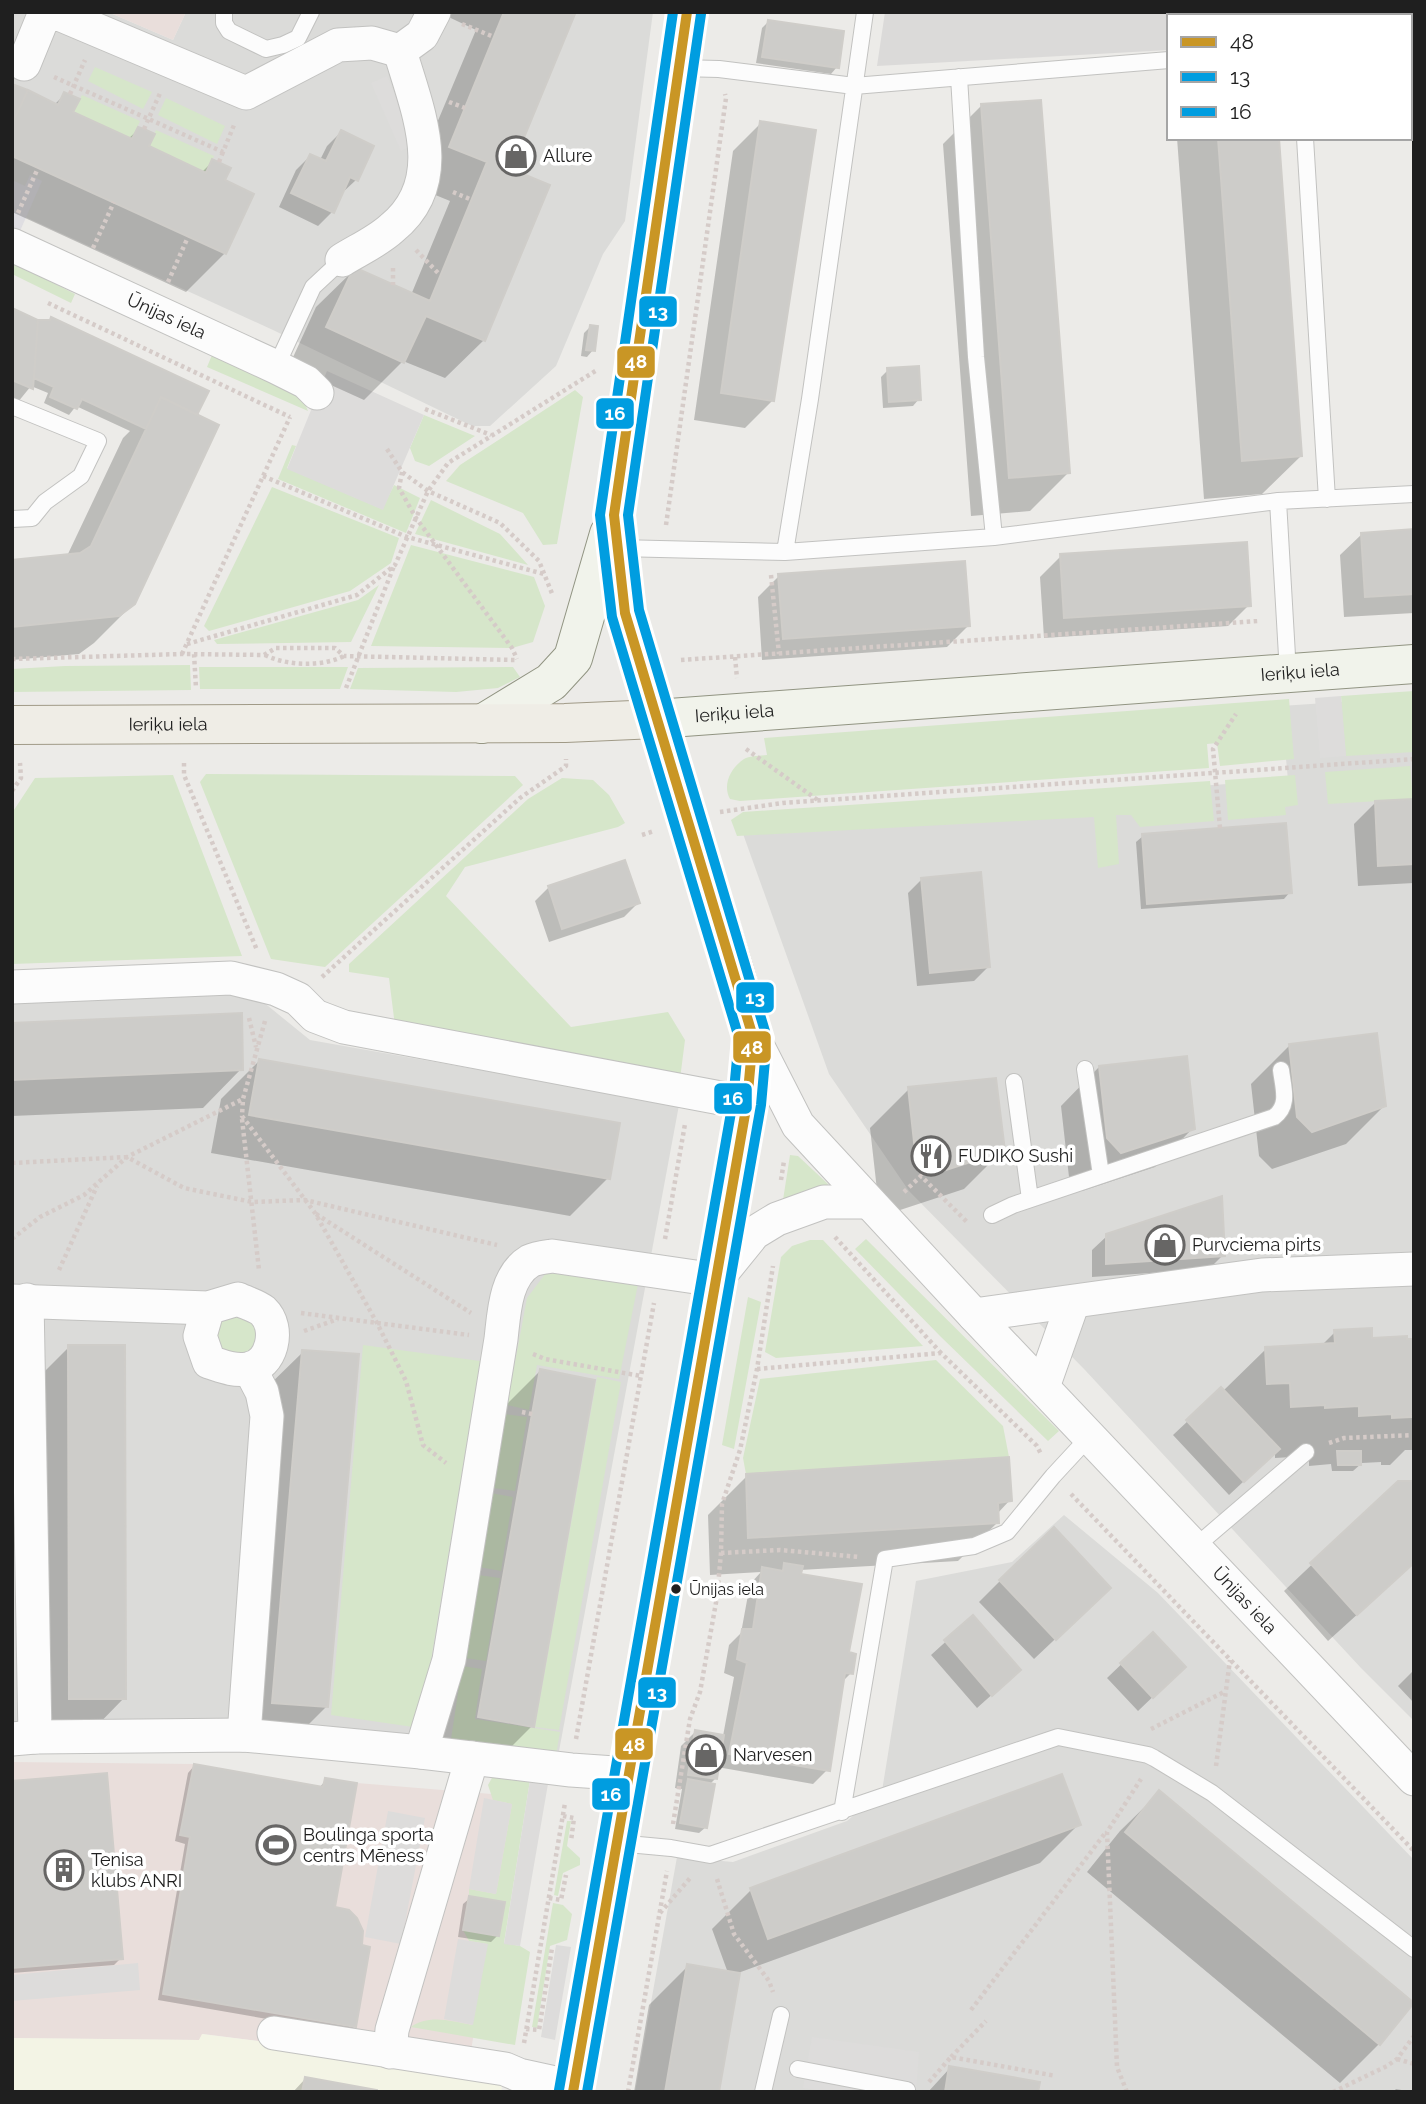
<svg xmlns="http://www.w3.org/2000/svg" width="1426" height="2104" viewBox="0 0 1426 2104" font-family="Raleway,sans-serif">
  <rect width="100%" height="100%" fill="#ecebe8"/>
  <path fill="#dbdbd9" d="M12,12H108L173,40L186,12H653L625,221L603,254L556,366L490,426H472L273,330L12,211Z
    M1414,697V1721L1361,1668L1085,1370L909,1191L829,1074L737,817L1288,780L1281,706Z
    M252,993L310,1040L679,1105L557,1762L12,1738V1003Z
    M1064,1515L1158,1593L1414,1860V2092H635L677,1857L733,1862L847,1821L882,1791L916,1581L1012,1562Z"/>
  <path fill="#e9dedb" d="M108,12H186L173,40Z
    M1191,12H1414L1413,34H1410V16H1192Z
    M12,1762L194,1764L323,1787L325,1778L357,1783L516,1796L471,2050L425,2062L203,2034L199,2040L12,2038Z"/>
  <path fill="#f3f4e5" d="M202,2034L425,2062L508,2056L501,2092H12V2038L199,2040Z"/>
  <path fill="#dbdad9" d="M885,12H1191L1192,16H1169V50L877,66Z"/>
  <path fill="#d6e6ca" d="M95,67L152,92L143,109L88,81Z
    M82,95L140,121L132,139L73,112Z
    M166,98L225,126L217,144L158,115Z
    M156,130L214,156L206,173L149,146Z
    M12,262L75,294L71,303L12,274Z
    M212,355L301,394L308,411L207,367Z
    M575,390L583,397L557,544L543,545L523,513L446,481L460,465Z
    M424,415L475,436L429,466L415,461L410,448Z
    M292,445L296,446L287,468L382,509L394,485L420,498L406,533L278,479Z
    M272,487L399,538L391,563L350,591L209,631L204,626Z
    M431,500L500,534L528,565L415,534Z
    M411,545L534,577L545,606L533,642L512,648L371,646Z
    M379,585L351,642L217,644L214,640L358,600Z
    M190,665L191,690L12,692V669L65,666Z
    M199,667H348L340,689H200Z
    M513,667L520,677L498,688L456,692L350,689L358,668Z
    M1414,691V752L1346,756L1341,696Z
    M1289,699L1294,759L1220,766L1217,743L1207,744L1209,768L740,801L730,799C722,784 731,768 744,759C750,756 760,756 767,755L764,738Z
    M1410,766L1413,799L1328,804L1325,772Z
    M206,774L515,776L523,785L325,967L271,959L200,782Z
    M173,775L242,956L12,964V813L35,778Z
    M1295,775L1298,805L1285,807L1286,815L1228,820L1225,780Z
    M562,778L593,780L609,795L625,823L618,827L465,867L446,896L571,1027L668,1012L685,1040L680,1079L395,1026L389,978L349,972V964L528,799Z
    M1210,781L1214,821L1140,827L1131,815H1116L1119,864L1098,868L1094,817L737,836L731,820L743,812Z
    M790,1155L798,1156L828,1184L827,1187L783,1200Z
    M866,1239L1059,1431L1048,1441L940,1336L855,1249Z
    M810,1240H823L923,1346L776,1358L765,1352L781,1257L792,1246Z
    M546,1273L639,1279L619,1379L537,1365L529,1410L507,1405L527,1298Z
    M748,1297L761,1302L734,1449L722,1445Z
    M236,1310L259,1321L263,1339C248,1358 242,1356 219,1352L211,1334L219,1316Z
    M363,1345L480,1361L420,1728L331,1715Z
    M936,1360L1003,1426L1009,1457L746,1474L743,1458L760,1379Z
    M597,1377L621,1382L559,1730L535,1727Z
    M505,1414L527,1417L515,1491L493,1488Z
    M491,1493L513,1497L501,1571L479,1567Z
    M478,1575L500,1578L486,1661L464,1658Z
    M462,1666L482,1669L475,1719L560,1732L556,1755L451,1739Z
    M531,1774L504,1943L520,1946L530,1952L515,2045L411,2027C428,2014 452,2021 472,2025L487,1944L469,1941L463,1930L499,1936L505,1902L469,1896V1889L496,1894L512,1804L493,1800L488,1785L493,1776Z
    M567,1821H571L567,1846L580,1858V1865L563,1873L558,1896L554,1895Z
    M553,1903L563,1905L572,1914L567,1940L550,1946L537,2028L532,2027Z"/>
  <path fill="#dddcdb" d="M387,76L416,143L401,151L371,83Z
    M327,371L424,415L383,510L287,469Z
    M1341,696L1346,756L1320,758L1315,698Z
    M531,1774L549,1778L520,1946L504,1944Z
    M484,1798L512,1804L496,1894L469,1889Z
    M388,1811L425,1818L401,1944L365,1937Z
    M458,1939L488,1944L473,2025L444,2019Z
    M556,1945L571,1947L555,2040L541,2037Z
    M138,1963L140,1990L12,2001V1975Z
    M812,2037L919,2052L916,2092H829L803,2088Z"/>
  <path fill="#dfdee2" d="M30,175L42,181L20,231L12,227V180L25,186Z"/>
  <path fill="#0003" d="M438,12H566L573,15L509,170L484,340L445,378L403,361L364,400L289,366L316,307L355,269L411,295L450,201L411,185L476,30Z
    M768,22L837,67L831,74L756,63L762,28Z
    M12,86L54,105L65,94L71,113L128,139L139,129L147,147L202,172L213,161L223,181L225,253L186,292L12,212Z
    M982,105L1068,473L1030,511L971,516L943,144Z
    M761,123L773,400L745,428L694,420L733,151Z
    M341,132L356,180L342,193L332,212L318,226L279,207L296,170L310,156L320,160L327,146Z
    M1177,138H1277L1301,456L1262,494L1204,499Z
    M12,310L38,322H49L195,415L134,603L94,643L79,654L12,660V562L67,556L123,438L130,431L76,406L69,415L44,403L48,393L31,386L18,402L12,400Z
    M590,327L593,350L587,357L581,356L584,333Z
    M888,370L919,399L913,406L883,408L881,377Z
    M1414,531V613L1344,617L1340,555L1362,534Z
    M1061,556L1249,605L1228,626L1044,638L1040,577Z
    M779,576L968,626L947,647L762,660L758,597Z
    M1414,800V883L1358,886L1354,824L1375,803Z
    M1143,836L1290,892L1284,899L1141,909L1136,842Z
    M922,879L988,967L974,981L917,986L908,893Z
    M549,887L638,903L624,917L549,942L535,901Z
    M12,1024L241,1069L203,1108L12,1116Z
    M1290,1045L1384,1106L1346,1144L1272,1169L1259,1156L1251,1084Z
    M259,1061L608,1178L570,1216L211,1153L221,1099Z
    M1099,1067L1193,1128L1155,1167L1082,1191L1069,1177L1061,1106Z
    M909,1089L1003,1150L964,1189L891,1213L878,1199L870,1128Z
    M1107,1236L1223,1255L1209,1269L1092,1277V1250Z
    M1335,1332L1371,1340H1414V1450H1405L1390,1465H1381V1462L1362,1463L1353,1471H1332L1331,1464L1309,1466V1456L1275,1458V1454L1272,1455L1229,1495L1173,1435L1221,1390L1223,1391L1266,1349L1321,1346Z
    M69,1347L124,1698L86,1737H31L30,1386Z
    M303,1352L327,1706L288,1745L234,1741L264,1390Z
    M540,1371L532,1726L493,1765L440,1756L501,1410Z
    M747,1476L1010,1500L997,1514V1523L958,1561L800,1570L799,1576L847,1653L851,1673L842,1682L827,1770L813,1784L717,1767L715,1779L709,1785L706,1827L699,1833L675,1829L682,1789L675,1788L681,1746L695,1732L723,1736L734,1677L724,1673L729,1645L741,1633L750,1584L761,1572L710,1575L708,1515Z
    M1398,1483L1414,1563L1328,1641L1284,1591Z
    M1000,1581L1088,1608L1034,1659L979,1602Z
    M973,1617L1005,1683L977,1708L931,1655Z
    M1153,1634L1184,1667L1138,1711L1107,1678Z
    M1414,1670V1703L1398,1686Z
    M194,1766L319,1788L326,1780L333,1909L354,2027L348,2033L158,2000L185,1844L175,1841L188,1773Z
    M1061,1776L1079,1824L1040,1863L738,1973L717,2092H634L649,2005L688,1966L728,1973L712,1929L751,1890Z
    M12,1783L121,1958L114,1965L12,1973Z
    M1159,1793L1379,2044L1340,2083L1087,1872L1120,1831Z
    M470,1898L498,1935L491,1942L458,1937L463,1904Z
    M950,2068L1036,2092H928Z
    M305,2079L375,2092H293Z
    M1396,2089L1413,2092H1393Z"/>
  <path fill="#cdccc9" stroke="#cfcdc9" stroke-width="2" d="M504,12L575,14L511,169L550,185L485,341L426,316L404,363L326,327L354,267L430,301L487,162L449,147Z
    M768,20L844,31L839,68L762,57Z
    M12,84L28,90L12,124Z
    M28,90L58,105L64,92L80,99L73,112L132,139L138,127L144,129L155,134L149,146L206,173L212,159L231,168L225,180L254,194L226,254L12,156V124Z
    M1041,100L1070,473L1009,478L981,104Z
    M760,121L816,130L774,401L721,393Z
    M341,130L374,146L358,181L350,177L334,213L291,193L310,154L326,161Z
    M1218,138H1279L1302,456L1242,461Z
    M12,308L38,320L33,389L12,380Z
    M51,317L209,391L197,415L161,397L146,429L82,399L77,409L50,397L54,387L34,378L38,320H50Z
    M590,325L598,326L595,351L586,350Z
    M919,366L921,400L889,402L887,368Z
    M161,397L219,425L135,604L119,616L12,627V560L80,553L91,546Z
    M1414,529V594L1365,597L1361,533Z
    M1247,542L1251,606L1064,618L1060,554Z
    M965,561L970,626L783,639L778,574Z
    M1413,799L1414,864L1378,866L1375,801Z
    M1286,823L1292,893L1147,904L1142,834Z
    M625,860L640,903L562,929L548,886Z
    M981,872L990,967L930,973L921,878Z
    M242,1013L243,1070L12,1080V1023Z
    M1377,1033L1386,1106L1312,1132L1297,1117L1289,1044Z
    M1187,1056L1195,1129L1121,1153L1107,1138L1099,1066Z
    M259,1059L620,1123L610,1179L249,1115Z
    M996,1078L1005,1151L930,1175L916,1160L908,1087Z
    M1222,1196L1225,1256L1106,1264V1234Z
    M1372,1328V1338L1407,1336V1339H1414V1413L1411,1414V1417L1392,1418V1414L1359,1416V1406L1325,1408V1405L1291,1407L1290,1383L1267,1384L1265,1347L1335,1343L1334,1330Z
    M68,1345H125L126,1699H69Z
    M302,1350L359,1354L328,1707L272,1703Z
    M540,1369L595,1380L534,1727L478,1717Z
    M1221,1387L1280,1449L1244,1482L1186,1420Z
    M1337,1451H1361V1465H1338Z
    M1009,1457L1012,1501L998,1503L999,1523L748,1538L746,1474Z
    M1398,1481H1414V1563L1357,1615L1310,1563Z
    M1054,1527L1111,1588L1056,1640L999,1580Z
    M784,1563L803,1566L801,1574L862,1584L849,1652L856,1654L853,1674L845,1673L830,1771L729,1754L747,1663L737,1659L742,1629H753L762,1567L783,1571Z
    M973,1615L1021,1670L992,1696L944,1640Z
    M1153,1632L1186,1667L1153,1698L1120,1663Z
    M695,1730L724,1735L717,1779L688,1775Z
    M194,1764L323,1787L325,1778L357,1783L335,1907L349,1910L357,1918L363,1931L362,1945L370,1947L356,2027L163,1994L190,1837L180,1835Z
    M107,1773L123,1959L12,1968V1781Z
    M1062,1774L1081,1825L768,1939L750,1888Z
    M688,1779L715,1784L707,1828L680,1823Z
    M1159,1790L1414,2003L1380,2045L1125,1832Z
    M469,1896L505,1902L499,1936L463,1930Z
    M687,1964L740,1973L719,2092H665Z
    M949,2066L1040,2082L1038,2092H945Z
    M305,2077L377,2090V2092H302Z"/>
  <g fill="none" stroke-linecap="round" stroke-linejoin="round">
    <g stroke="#c2c2c0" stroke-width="18">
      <path id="lane" d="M224,12V23L229,31L266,49L283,45L298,38L311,12
        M1410,43H1414
        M679,68L719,69L854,86L1169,60
        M959,77L976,357L994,537
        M1305,138L1327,499
        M276,367L313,287L342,260
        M12,406L98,441L81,476L45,502L32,518L12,519
        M1278,501L1288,673
        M618,548L785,552L994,537L1278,501L1414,494
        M785,552L810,399L865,12
        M1085,1069L1101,1175
        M1014,1082L1030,1199
        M992,1215L1013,1205L1274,1117C1290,1105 1283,1088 1281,1070
        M1195,1547L1306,1452
        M842,1812L885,1559L974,1546L1007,1532L1053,1476L1090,1436
        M617,1843L671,1848L710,1855L1058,1737L1148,1755L1154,1758L1212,1793L1414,1949
        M798,2069L907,2090
        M763,2092L781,2015"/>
    </g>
    <g stroke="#c2c2c0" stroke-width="35">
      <g id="street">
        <path d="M24,64L44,15L59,14L246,93L338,45L372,43L400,51"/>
        <path id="s1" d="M12,245L276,367L306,382L317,393"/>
        <path d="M342,260C358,250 378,241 392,228C450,181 417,110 400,51L422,35L434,12"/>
        <path d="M12,987L231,978L276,989L298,999L315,1016L344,1027L747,1103"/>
        <path id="s2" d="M753,1037L798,1125L974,1315L1414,1779"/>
        <path d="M27,1300L35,1737"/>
        <path d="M12,1301L208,1308L238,1299C246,1303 257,1306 263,1311C281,1328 272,1366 247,1369C233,1371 222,1366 209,1362L200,1336L208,1308"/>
        <path d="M974,1315L1262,1275L1414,1269"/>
        <path d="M1043,1387L1073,1302"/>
        <path d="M244,1735L267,1416L262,1392L250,1369"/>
        <path d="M12,1739L35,1737L244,1735L421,1752L571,1770L629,1774"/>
        <path d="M421,1752L449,1660L501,1339C504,1313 505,1276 530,1261C536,1258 545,1257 552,1256L716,1280L754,1233L777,1219L824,1202H868"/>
        <path d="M274,2033L505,2069L519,2075L574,2087"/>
        <path d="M390,2052L392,2030L472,1758"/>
      </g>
    </g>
    <g stroke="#919482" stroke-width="40">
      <g id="secondary">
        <path id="s3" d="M687,12L614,515L625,613L656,719L1414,664"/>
        <path d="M482,724L551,682L573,658L609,534"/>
      </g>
    </g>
    <g stroke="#a09a87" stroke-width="40">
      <g id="primary">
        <path id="s4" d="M12,725L565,723L656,719L734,970L753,1037L747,1103L573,2092"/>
      </g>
    </g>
    <path stroke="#d5cbc8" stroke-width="4.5" stroke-dasharray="3.5 3.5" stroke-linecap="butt" d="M462,24L494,37
      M54,77L223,152L234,125
      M70,94L85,60
      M449,102L465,108
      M144,129L161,91
      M219,162L223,152
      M453,192L472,200
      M18,213L38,168
      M93,248L114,202
      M416,250L440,275
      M393,268V285
      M168,282L188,237
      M48,303L290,417
      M425,409L491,435
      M387,449L402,472L428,491L500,523L539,561L553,596
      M402,472L399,488L416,518L512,648L517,659
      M263,476L407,537L544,574
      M666,525L726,98L725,94
      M771,575L779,654
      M187,644L357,595L395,565L428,491L448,463L597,370
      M182,654L290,417
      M194,654L196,688
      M265,655C287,666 322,667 344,656
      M735,657L737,678
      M12,659L182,654L264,655L276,648H335L344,656L516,660
      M681,660L1259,621
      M346,688L394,566
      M746,749L819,801
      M184,763V775L257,950
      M12,791L21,778L20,763
      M720,812L783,803L1414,759
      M1220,828L1213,749L1236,714
      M642,835L654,831
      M322,977L520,798L566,766V759
      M249,1018L256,1047
      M265,1021L243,1099L242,1116L315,1213L377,1323L406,1381L423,1445L446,1463
      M242,1119L259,1270
      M12,1163L127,1157L184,1188L252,1202L305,1200L497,1245
      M781,1180L784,1161
      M904,1192L921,1176L968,1223
      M316,1214L471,1313
      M835,1237L941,1353
      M12,1239L40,1217L84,1195L127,1157L243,1099
      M665,1239L685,1124
      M59,1270L97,1186
      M301,1313L469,1335
      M304,1331L338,1319
      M533,1354L545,1359L641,1376
      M757,1369L941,1353L1037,1446L1041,1454
      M522,1412L532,1414
      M1329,1443L1344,1438L1414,1435
      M1071,1494L1414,1851
      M721,1553L780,1550L860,1557
      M1151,1729L1226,1691
      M576,1739L654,1303
      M1216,1766L1230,1660
      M563,1816L574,1818L571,1841
      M673,1824L690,1719L700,1692L717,1597L721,1553L722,1504L740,1450L757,1369L773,1266
      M717,1879L734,1934L769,1981L773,1992
      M549,1898L561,1900L566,1875
      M660,1913L691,1877
      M971,2010L1106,1832
      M526,2029L539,2030L552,1948
      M524,2043L565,1803
      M951,2057L986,2021
      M1397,2059L1414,2064
      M929,2082L951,2057L1056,2076
      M628,2092L667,1871
      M1127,2092L1117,2067L1107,1832L1141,1779
      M1333,2092L1387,2066L1397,2059L1414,2036"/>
    <use href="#lane" stroke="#fcfcfc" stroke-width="16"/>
    <use href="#street" stroke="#fcfcfc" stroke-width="33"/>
    <use href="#secondary" stroke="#f1f3eb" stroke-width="38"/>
    <use href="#primary" stroke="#efede6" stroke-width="38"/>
    <g stroke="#fff" stroke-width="16">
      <path id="bus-1" d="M573,2092L747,1103L753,1037L625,613L614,515L687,12"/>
    </g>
    <g stroke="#fff" stroke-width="16">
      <path id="bus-2" d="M587,2092L761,1105L767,1038L639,610L628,515L701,14"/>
    </g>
    <g stroke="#fff" stroke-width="16">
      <path id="bus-3" d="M559,2090L733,1101L739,1038L612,617L600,515L673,12"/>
    </g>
    <use href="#bus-1" stroke="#c99625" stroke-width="10"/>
    <use href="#bus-2" stroke="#009de0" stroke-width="10"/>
    <use href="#bus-3" stroke="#009de0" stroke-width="10"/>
  </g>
  <defs>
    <g id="shop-ring" transform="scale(2.0125)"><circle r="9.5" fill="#fff" stroke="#676665" stroke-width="1.5"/><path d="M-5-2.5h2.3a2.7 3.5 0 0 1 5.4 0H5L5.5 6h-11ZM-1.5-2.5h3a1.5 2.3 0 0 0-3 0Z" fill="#676665"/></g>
    <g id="restaurant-ring" transform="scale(2.0125)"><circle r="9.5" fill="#fff" stroke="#676665" stroke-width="1.5"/><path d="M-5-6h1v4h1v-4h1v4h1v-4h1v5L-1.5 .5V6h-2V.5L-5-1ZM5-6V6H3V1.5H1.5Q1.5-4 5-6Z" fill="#676665"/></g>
    <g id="stadium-ring" transform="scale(2.0125)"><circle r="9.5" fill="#fff" stroke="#676665" stroke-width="1.5"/><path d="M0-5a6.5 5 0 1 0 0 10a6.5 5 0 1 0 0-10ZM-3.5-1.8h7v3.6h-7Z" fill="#676665"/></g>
    <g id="building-ring" transform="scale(2.0125)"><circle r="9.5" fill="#fff" stroke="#676665" stroke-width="1.5"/><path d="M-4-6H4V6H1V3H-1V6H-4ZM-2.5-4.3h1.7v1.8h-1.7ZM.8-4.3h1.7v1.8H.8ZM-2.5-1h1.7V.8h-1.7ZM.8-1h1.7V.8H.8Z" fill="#676665"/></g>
  </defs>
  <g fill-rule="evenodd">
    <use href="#shop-ring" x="516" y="156"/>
    <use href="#restaurant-ring" x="931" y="1156"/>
    <use href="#shop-ring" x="1165" y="1245"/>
    <use href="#shop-ring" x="706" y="1755"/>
    <use href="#stadium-ring" x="276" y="1845"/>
    <use href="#building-ring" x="64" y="1870"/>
  </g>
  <circle fill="#1f1f1f" stroke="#fff" stroke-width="2.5" cx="676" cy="1589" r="6"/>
  <g text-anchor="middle" stroke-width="7" stroke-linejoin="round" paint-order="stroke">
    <g font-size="16" fill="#1f1f1f" stroke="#fff" text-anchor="start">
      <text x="689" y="1595">Ūnijas iela</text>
    </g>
    <g font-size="18" fill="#1f1f1f" stroke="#fff" text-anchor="start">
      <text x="543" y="162">Allure</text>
      <text x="958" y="1162">FUDIKO Sushi</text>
      <text x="1192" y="1251">Purvciema pirts</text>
      <text x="733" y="1761">Narvesen</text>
      <text x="303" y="1841">Boulinga sporta<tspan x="303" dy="21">centrs Mēness</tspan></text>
      <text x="91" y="1866">Tenisa<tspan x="91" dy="21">klubs ANRI</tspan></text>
    </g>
    <g font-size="18" fill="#1f1f1f" stroke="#fff">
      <text dy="6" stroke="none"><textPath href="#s1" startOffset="170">Ūnijas iela</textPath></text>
      <text dy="6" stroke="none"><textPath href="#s3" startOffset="1363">Ieriķu iela</textPath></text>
      <text dy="6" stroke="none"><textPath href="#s3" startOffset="796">Ieriķu iela</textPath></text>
      <text dy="6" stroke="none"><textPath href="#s4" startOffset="156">Ieriķu iela</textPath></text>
      <text dy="6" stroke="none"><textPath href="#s2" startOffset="751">Ūnijas iela</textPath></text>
    </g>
  </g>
  <g stroke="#fff" stroke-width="2.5">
    <rect x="638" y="295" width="40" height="33" rx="7" fill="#009de0"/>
    <rect x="616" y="345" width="40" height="34" rx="7" fill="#c99625"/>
    <rect x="595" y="397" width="40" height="33" rx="7" fill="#009de0"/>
    <rect x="735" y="981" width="40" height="33" rx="7" fill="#009de0"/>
    <rect x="732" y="1030" width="40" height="34" rx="7" fill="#c99625"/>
    <rect x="713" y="1082" width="40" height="33" rx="7" fill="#009de0"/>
    <rect x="637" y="1676" width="40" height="33" rx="7" fill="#009de0"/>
    <rect x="614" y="1727" width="40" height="34" rx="7" fill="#c99625"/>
    <rect x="591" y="1777" width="40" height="34" rx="7" fill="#009de0"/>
  </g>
  <g font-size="19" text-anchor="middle" font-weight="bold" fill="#fff">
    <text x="658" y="318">13</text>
    <text x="636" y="368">48</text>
    <text x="615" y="420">16</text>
    <text x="755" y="1004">13</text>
    <text x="752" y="1054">48</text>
    <text x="733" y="1105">16</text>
    <text x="657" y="1699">13</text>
    <text x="634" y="1751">48</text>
    <text x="611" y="1801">16</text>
  </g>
  <rect width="1426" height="2104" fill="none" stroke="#1f1f1f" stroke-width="28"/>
  <rect x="1167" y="14" width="245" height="126" fill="#ffffff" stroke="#a5a5a5" stroke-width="2"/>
  <rect x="1181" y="37" width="35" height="10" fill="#c99625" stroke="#a5a5a5" stroke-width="2"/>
  <text x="1230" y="49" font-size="21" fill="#1f1f1f">48</text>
  <rect x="1181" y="72" width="35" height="10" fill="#009de0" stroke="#a5a5a5" stroke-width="2"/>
  <text x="1230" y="84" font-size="21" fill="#1f1f1f">13</text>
  <rect x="1181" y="107" width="35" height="10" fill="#009de0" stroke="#a5a5a5" stroke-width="2"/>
  <text x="1230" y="119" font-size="21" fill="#1f1f1f">16</text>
</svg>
